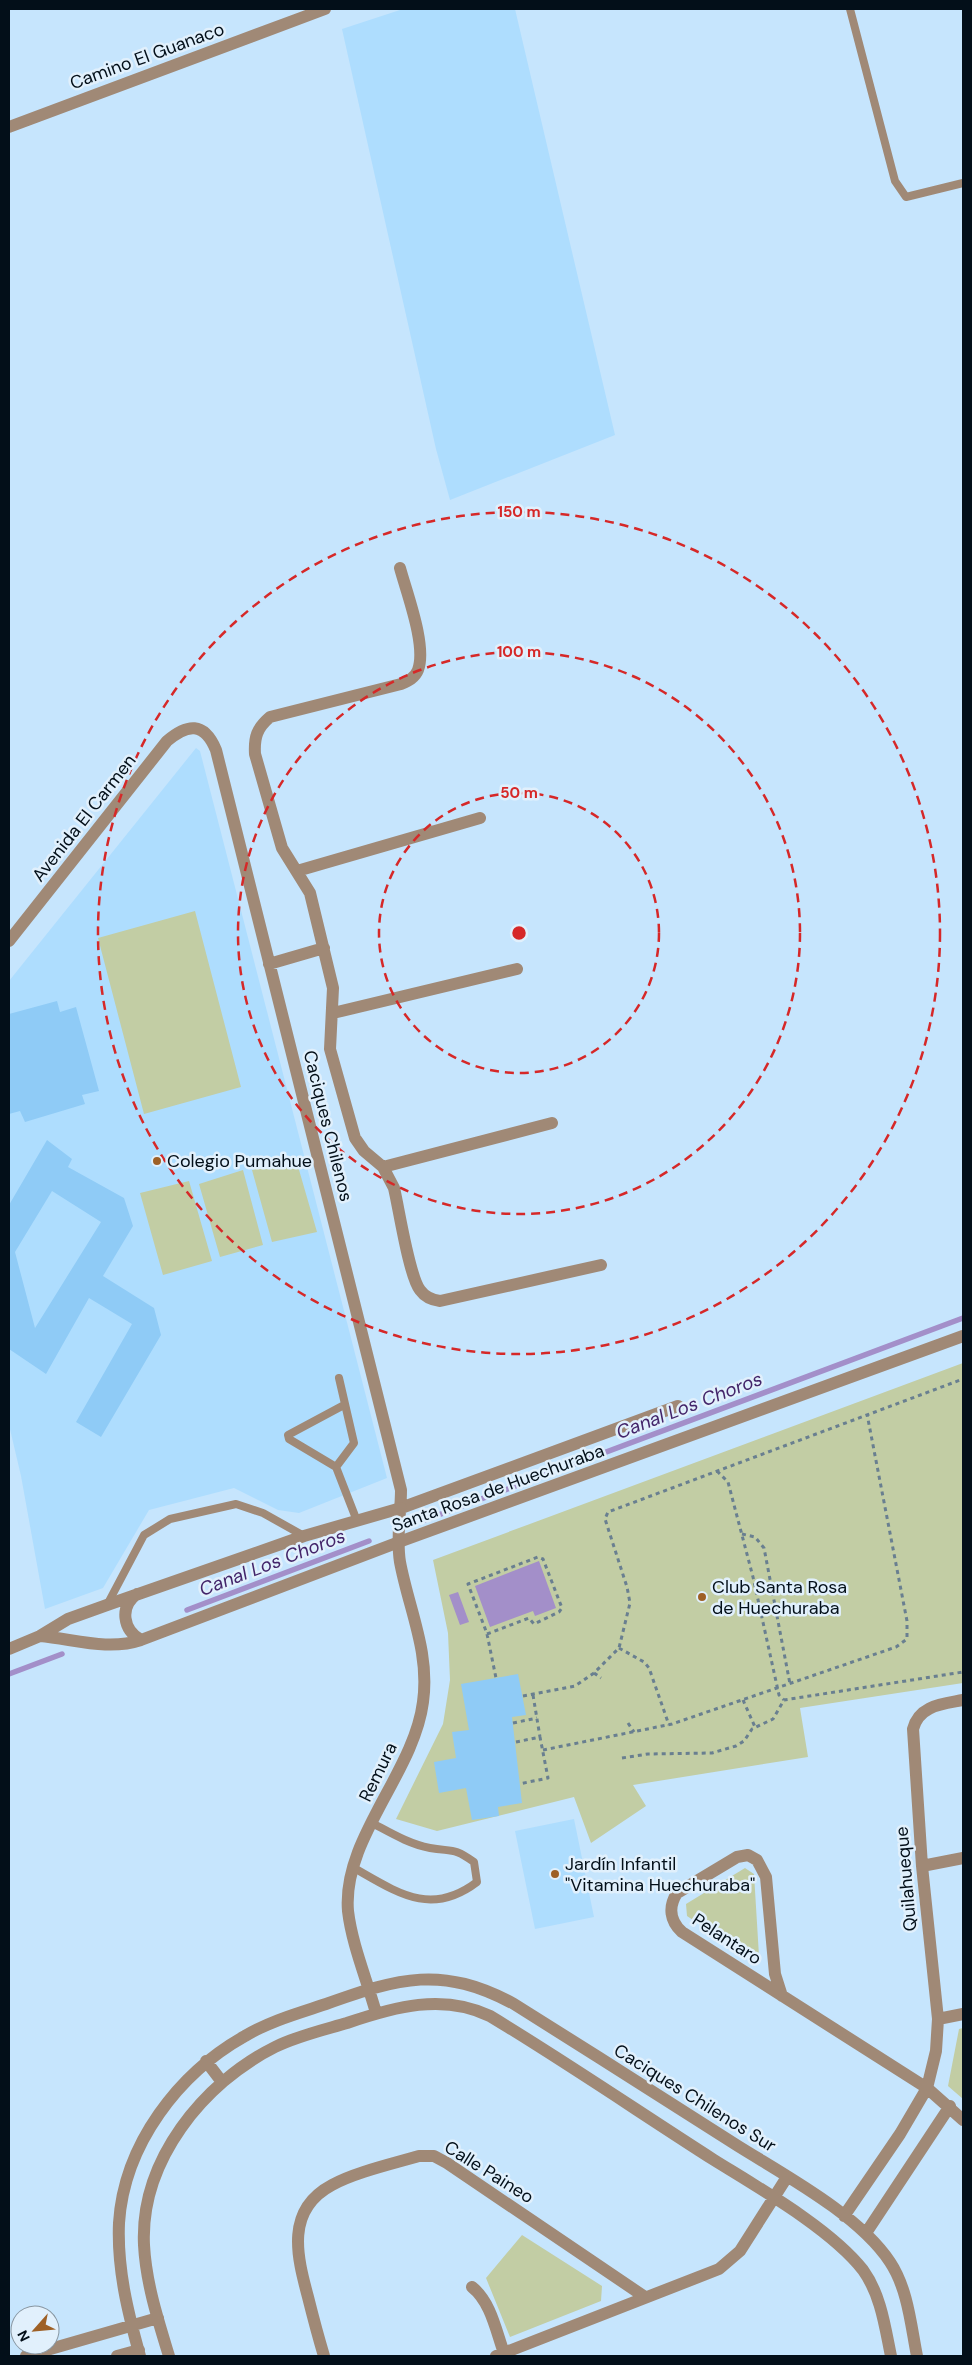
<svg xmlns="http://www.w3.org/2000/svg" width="972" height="2365" viewBox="0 0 972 2365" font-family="'DM Sans',sans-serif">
  <rect width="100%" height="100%" fill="#c6e5fd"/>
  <path fill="#aeddfe" d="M403,9H515L615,435L450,500L436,449L342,29Z
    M196,748L200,751L387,1478L299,1513L278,1510L234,1488L149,1510L103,1588L45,1609L21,1476L9,1425V981Z
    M574,1819L594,1917L535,1929L515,1831Z"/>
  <path fill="#c2cda4" d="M195,911L241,1087L144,1114L98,938Z
    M295,1156L317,1232L272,1242L252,1170Z
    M243,1170L263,1245L220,1257L199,1184Z
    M189,1181L212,1261L163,1275L140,1193Z
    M963,1363V1683L800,1708L808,1757L633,1785L646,1806L591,1843L574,1797L437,1831L396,1819L443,1724L450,1680L448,1633L433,1560Z
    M745,1868L754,1874L759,1956L751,1959L687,1916L686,1904Z
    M963,2028V2099L948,2086L959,2029Z
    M522,2235L602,2286L601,2301L510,2337L486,2278Z"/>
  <path fill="#a38fc9" d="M539,1561L556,1608L535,1616L533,1611L490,1627L475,1586Z
    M458,1592L469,1622L460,1625L449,1595Z"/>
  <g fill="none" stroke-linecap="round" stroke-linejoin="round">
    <path stroke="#a38fc9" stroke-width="5.5" d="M425,1520L963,1318
      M187,1610L369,1541
      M9,1674L62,1654"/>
  </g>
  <path fill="#8fcbf6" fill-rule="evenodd" d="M57,1001L60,1012L76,1007L99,1091L82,1095L85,1104L25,1122L20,1111L9,1114V1014Z
    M47,1140L72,1159L68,1167L124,1198L133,1226L103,1276L154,1308L161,1335L101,1437L76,1422L132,1324L89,1298L46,1374L9,1349V1205ZM52,1191L101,1222L35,1328L15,1252Z
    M518,1674L526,1715L512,1717L522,1803L498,1807L499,1816L472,1820L466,1788L439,1793L434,1762L456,1758L452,1732L469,1730L461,1684Z"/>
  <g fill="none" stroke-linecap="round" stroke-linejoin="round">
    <path stroke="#697f90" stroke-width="3" stroke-dasharray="4 4" stroke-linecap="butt" d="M717,1471L728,1482L753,1577L779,1695L784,1700
      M742,1534L755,1537L764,1548L790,1684
      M487,1634L529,1618L534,1624L559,1612L562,1608L543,1559L538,1557L468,1584L486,1631L487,1634L496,1678
      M619,1648L644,1662L649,1668L669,1725
      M594,1673L601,1678
      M533,1695L540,1737
      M523,1696L575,1686L594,1673L619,1648L630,1603L627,1587L605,1519L608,1512L963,1379
      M743,1700L755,1727
      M513,1723L537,1718
      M628,1723L634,1732
      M516,1742L540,1737L548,1778L519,1784
      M543,1750L672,1724L896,1647L907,1639V1621L867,1414
      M622,1758L648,1754L712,1753L736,1746L744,1741L752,1729L773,1719L784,1700L963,1672"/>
    <path stroke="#a08976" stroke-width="8" d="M850,9L895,181L906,197L963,183
      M339,1378L354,1443L336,1467L357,1521
      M336,1467L289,1439L288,1435L344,1405
      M107,1605L144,1535L170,1519L236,1504L263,1513L304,1536
      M354,1868C398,1893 431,1917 477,1882L474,1862C453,1847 453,1852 430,1848C409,1844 391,1833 372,1823"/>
    <path stroke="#a08976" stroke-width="12" d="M9,127L325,9
      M400,568C407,594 427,646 418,670C415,678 408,681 401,684L270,717C257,728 254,737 255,754L282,848L310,893L333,988L330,1049L355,1138L364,1151L383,1167L394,1188C399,1209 409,1276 420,1290C425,1297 432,1300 440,1301L601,1265
      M297,871L480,818
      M9,941L167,741C187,724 204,721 216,750L401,1490C401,1513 396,1538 400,1562C409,1610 430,1652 423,1702C414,1773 342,1839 348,1911C352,1945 367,1980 376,2013
      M269,964L324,948
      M333,1013L517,969
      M383,1167L552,1123
      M401,1508L678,1406
      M922,1866L963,1858
      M782,1996L775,1974L766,1877L757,1860L748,1855L737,1857L677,1893C668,1907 670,1921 682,1932L927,2088L963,2120
      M938,2019L963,2014
      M206,2061L222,2082
      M844,2216L900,2134L927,2088L936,2051L938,2019L922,1866L913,1729C919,1705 943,1704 963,1700
      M866,2233L950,2106
      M472,2287C491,2302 496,2331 504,2353
      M26,2356L158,2318
      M117,2356L139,2350
      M140,2356C128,2313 117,2269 119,2223C124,2144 179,2073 245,2036C270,2021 299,2013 326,2004C399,1978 442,1965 514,2004C589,2051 663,2098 738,2146C786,2176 859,2215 890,2262C908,2289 911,2326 917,2356
      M169,2356C158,2320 146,2283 144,2245C140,2161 203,2083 275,2047C297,2036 323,2030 347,2023C394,2007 443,1993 490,2016C566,2062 639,2112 714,2160C759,2188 831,2229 863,2270C881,2295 885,2327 891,2356
      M324,2356C318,2336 313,2317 308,2297C297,2256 285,2210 332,2185C356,2172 392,2164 419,2156H434L447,2163L645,2297
      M496,2356L719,2269L740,2251L787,2177"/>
    <path stroke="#a08976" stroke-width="12" d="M137,1594C119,1607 123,1630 141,1640
      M40,1636C74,1639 108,1651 141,1640L399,1542L963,1336
      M9,1649L40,1636L68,1619L107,1605L304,1536L401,1508"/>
  </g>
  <g fill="none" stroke="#d62828" stroke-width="2.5" stroke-dasharray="9 6">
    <circle cx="519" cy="933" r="140"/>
    <circle cx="519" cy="933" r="281"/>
    <circle cx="519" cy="933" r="421"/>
  </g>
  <g fill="#9e6026" stroke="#e1f0fc" stroke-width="2">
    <circle cx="157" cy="1161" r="5"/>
    <circle cx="702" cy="1597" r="5"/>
    <circle cx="555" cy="1874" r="5"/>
  </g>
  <g text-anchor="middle" stroke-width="5" stroke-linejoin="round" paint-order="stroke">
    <g font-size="18" fill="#030f19" stroke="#e1f0fc">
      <text transform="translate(147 56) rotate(-20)" y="6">Camino El Guanaco</text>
      <text transform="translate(84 818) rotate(-52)" y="6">Avenida El Carmen</text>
      <text transform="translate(328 1126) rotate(76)" y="6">Caciques Chilenos</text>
      <text transform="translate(498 1488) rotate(-20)" y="6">Santa Rosa de Huechuraba</text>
      <text transform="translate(378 1772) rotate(-64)" y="6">Remura</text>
      <text transform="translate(906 1879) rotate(-95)" y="6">Quilahueque</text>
      <text transform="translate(727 1939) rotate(33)" y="6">Pelantaro</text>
      <text transform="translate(695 2098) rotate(32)" y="6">Caciques Chilenos Sur</text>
      <text transform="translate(489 2172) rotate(32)" y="6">Calle Paineo</text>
    </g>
    <g font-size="18" fill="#030f19" stroke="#e1f0fc" text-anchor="start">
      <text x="167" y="1167">Colegio Pumahue</text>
      <text x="712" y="1593">Club Santa Rosa<tspan x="712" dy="21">de Huechuraba</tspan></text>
      <text x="565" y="1870">Jardín Infantil<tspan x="565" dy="21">"Vitamina Huechuraba"</tspan></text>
    </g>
    <g font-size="19" font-style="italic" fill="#43256a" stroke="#e1f0fc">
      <text transform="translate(689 1405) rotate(-21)" y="7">Canal Los Choros</text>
      <text transform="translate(272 1562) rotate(-21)" y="7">Canal Los Choros</text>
    </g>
  </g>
  <circle cx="519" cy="933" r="8" fill="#d62828" stroke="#e1f0fc" stroke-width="2.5"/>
  <g font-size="15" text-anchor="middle" font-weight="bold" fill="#d62828" stroke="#e1f0fc" stroke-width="5" stroke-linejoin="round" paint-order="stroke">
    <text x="519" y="517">150 m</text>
    <text x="519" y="657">100 m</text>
    <text x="519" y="798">50 m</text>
  </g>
  <rect width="972" height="2365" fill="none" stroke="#030f19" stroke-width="20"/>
  <g transform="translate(35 2330) rotate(243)"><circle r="24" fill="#e1f0fc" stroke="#8896a1"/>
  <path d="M0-4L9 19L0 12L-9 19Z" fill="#9e6026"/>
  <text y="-8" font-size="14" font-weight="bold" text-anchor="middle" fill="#030f19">N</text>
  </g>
</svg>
